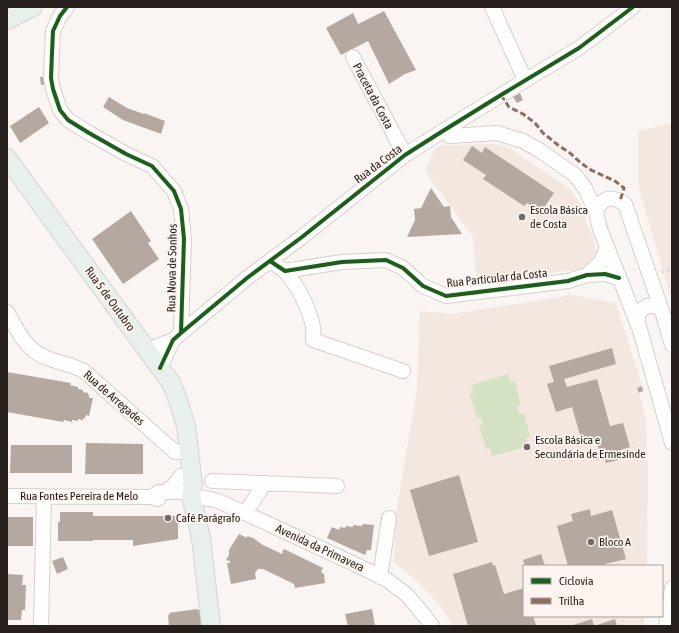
<svg xmlns="http://www.w3.org/2000/svg" width="679" height="633" viewBox="0 0 679 633" font-family="'Asap Condensed',sans-serif">
  <rect width="100%" height="100%" fill="#faf5f2"/>
  <path fill="#f3e7e0" d="M672,123V302L638,185V131Z
    M495,144L508,147L570,189L585,211L586,223L590,228L596,250L595,259L584,268L477,285L473,237L425,171L434,150L441,145Z
    M572,295L616,303L644,392L639,393L646,420L648,473L647,566H524V616H644V626H453L441,607L417,581L394,562L396,513L417,389L420,311L452,314Z"/>
  <path fill="#d4e1c3" d="M508,374L510,382L515,381L521,405L517,406L519,414L524,413L530,436L526,438L529,446L492,456L490,448L486,449L479,425L483,424L481,417L477,418L470,394L474,393L471,385Z"/>
  <path fill="#b5a8a1" d="M384,11L416,70L405,74L389,84L368,41L341,55L326,28L353,13L358,24Z
    M40,77H48V84L41,85Z
    M520,93L523,100L517,103L513,97Z
    M109,97L127,108L144,114V113L165,121L161,134L123,120L103,107Z
    M39,107L49,123L20,143L10,126Z
    M472,146L482,153L485,147L554,193L541,212L527,203L524,206L483,179L486,175L463,160Z
    M431,188L444,207L450,206L451,217L462,234L407,237L415,220L414,209L421,208Z
    M131,211L151,241L148,243L159,259L123,284L92,239Z
    M612,348L616,364L564,379L567,387L597,379L610,426L623,423L630,447L615,452L618,460L606,463L604,458L596,460L594,453L599,451L596,438L582,442L572,407L556,412L547,384L554,382L549,366Z
    M7,372L71,383L70,385L78,387V389L83,390V392L88,393V395H89V398H93L89,416L86,415L85,418H84L83,420L78,419V421L72,420V422L64,420L63,422L7,412Z
    M642,386L643,391L639,393L637,388Z
    M86,443L143,444V474H85Z
    M11,445H72V473H10Z
    M459,475L478,542L429,556L410,490Z
    M590,509L591,516L612,510L626,559L605,564L606,566H568L557,526L573,521L571,514Z
    M60,512H93V516H178V539L133,546V540H93V541H58V522H60Z
    M7,517H33V546H7Z
    M363,524L374,525L371,550H367L365,555L327,538L332,527L339,530L340,527L345,528L346,526L353,527V525L362,526Z
    M239,534L247,538V536L253,538L263,545L282,554L283,553L282,552L284,549L323,568L321,572L324,574L325,583L295,588L294,584L263,569H258L255,573L256,579L231,584L227,563H230V561L226,560L229,555V550Z
    M541,554L545,566H525L523,560Z
    M63,557L68,569L57,574L52,561Z
    M492,562L493,566L495,565L504,594L524,588V616H533L536,625L533,626H468L453,574Z
    M7,574L23,575L22,585H26L25,610H22L21,620H7Z
    M197,609L198,610H200L202,626H169L168,615H170L169,613Z
    M372,609L375,626H348L345,614Z
    M592,619L594,626L615,619L617,626H570Z"/>
  <g fill="none" stroke-linecap="round" stroke-linejoin="round">
    <g stroke="#d6d0cd" stroke-width="16">
      <path id="minor" d="M67,7L60,16L53,31L52,53L51,78L53,89L60,110L68,120L89,133L126,154L152,166L174,191L181,209L184,239L181,333
        M492,7L525,80
        M353,57L405,155
        M446,129L450,136L497,133L523,141L539,150L575,175L585,188L596,212L600,229L638,325
        M596,212C602,197 611,195 625,204L662,311
        M270,261L285,271L342,262L386,260L403,268L423,286L446,296L568,281L587,275L605,274L619,278
        M285,271C298,287 309,307 313,327C314,331 313,335 313,340L403,371
        M587,275L601,262L607,247
        M7,312C17,329 25,349 45,357C58,363 71,364 84,371L175,452L189,451
        M672,345L662,311L658,307L652,306H647L640,311L638,316V323L672,443
        M147,350L173,340
        M160,368L173,340L181,333L247,278L302,237L405,155L446,129L501,95L579,48L633,7
        M212,481L337,486
        M165,492L173,486L181,476
        M7,496L151,497L158,499
        M151,497L159,492H182L191,496L210,499L218,501L245,513L365,569L387,580L407,595L428,620L432,626
        M245,513L265,483
        M380,577L389,518
        M41,626L44,496
        M666,626L672,588"/>
    </g>
    <g stroke="#d6d3d1" stroke-width="20">
      <path id="major" d="M7,20L33,7
        M7,158L160,368L170,381L177,397L186,426L192,476L193,486L191,496L201,538L211,626"/>
    </g>
    <path stroke="#dcdbda" stroke-width="2.5" stroke-dasharray="3 3" stroke-linecap="butt" d="M661,271L663,272L672,269"/>
    <use href="#minor" stroke="#fefefd" stroke-width="14"/>
    <use href="#major" stroke="#e8f0eb" stroke-width="18"/>
    <path stroke="#8d6e63" stroke-width="3" stroke-dasharray="6 3" stroke-linecap="butt" d="M501,95L509,107L523,114L535,123L543,133L558,145L570,153L581,163L591,170L615,181L624,188L620,201"/>
    <g stroke="#fdf4ef" stroke-width="6">
      <path id="cycleway" d="M67,7L60,16L53,31L52,53L51,78L53,89L60,110L68,120L89,133L126,154L152,166L174,191L181,209L184,239L181,333
        M270,261L285,271L342,262L386,260L403,268L423,286L446,296L568,281L587,275L605,274L619,278
        M160,368L173,340L181,333L247,278L302,237L405,155L446,129L501,95L579,48L633,7"/>
    </g>
    <use href="#cycleway" stroke="#1b5e20" stroke-width="4"/>
  </g>
  <g fill="#716a66" stroke="#fdf4ef" stroke-width="1.5">
    <circle cx="522" cy="217" r="4"/>
    <circle cx="527" cy="447" r="4"/>
    <circle cx="168" cy="518" r="4"/>
    <circle cx="591" cy="542" r="4"/>
  </g>
  <g text-anchor="middle" stroke-width="3.5" stroke-linejoin="round" paint-order="stroke">
    <g font-size="12" fill="#271f1b" stroke="#fdf4ef">
      <text transform="translate(373 96) rotate(62)" y="4">Praceta da Costa</text>
      <text transform="translate(378 164) rotate(-37)" y="4">Rua da Costa</text>
      <text transform="translate(172 268) rotate(-89)" y="4">Rua Nova de Sonhos</text>
      <text transform="translate(497 278) rotate(-6)" y="4">Rua Particular da Costa</text>
      <text transform="translate(110 299) rotate(54)" y="4">Rua 5 de Outubro</text>
      <text transform="translate(114 398) rotate(41)" y="4">Rua de Arregades</text>
      <text x="79" y="500">Rua Fontes Pereira de Melo</text>
      <text transform="translate(320 548) rotate(25)" y="4">Avenida da Primavera</text>
    </g>
    <g font-size="12" fill="#271f1b" stroke="#fdf4ef" text-anchor="start">
      <text x="530" y="214">Escola Básica<tspan x="530" dy="14">de Costa</tspan></text>
      <text x="535" y="444">Escola Básica e<tspan x="535" dy="14">Secundária de Ermesinde</tspan></text>
      <text x="176" y="522">Café Parágrafo</text>
      <text x="599" y="546">Bloco A</text>
    </g>
  </g>
  <rect width="679" height="633" fill="none" stroke="#271f1b" stroke-width="16"/>
  <rect x="523" y="565" width="140" height="52" fill="#fdf4ef" stroke="#a79f9a"/>
  <rect x="531" y="578" width="20" height="6" fill="#1b5e20" stroke="#a79f9a"/>
  <text x="559" y="585" font-size="12" fill="#271f1b">Ciclovia</text>
  <rect x="531" y="598" width="20" height="6" fill="#8d6e63" stroke="#a79f9a"/>
  <text x="559" y="605" font-size="12" fill="#271f1b">Trilha</text>
</svg>
